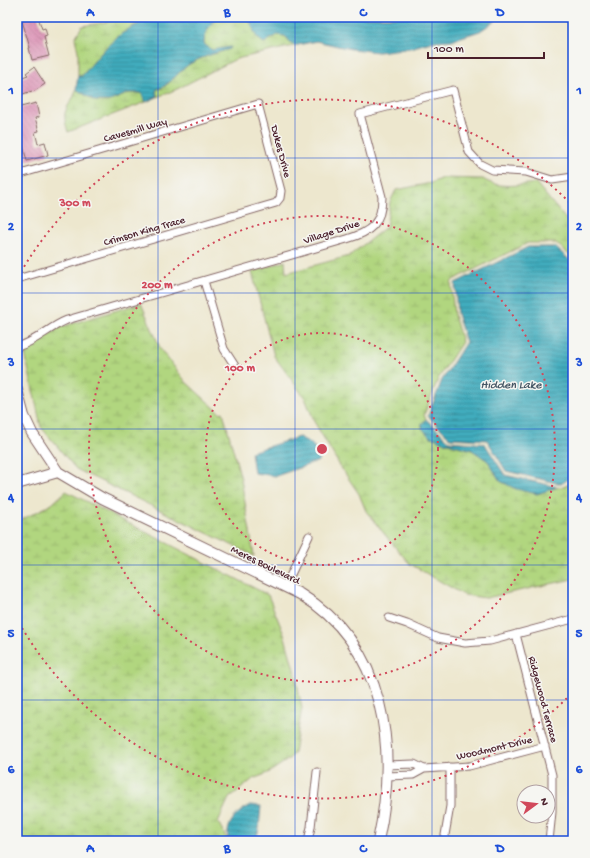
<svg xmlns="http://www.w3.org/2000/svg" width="590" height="858" viewBox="0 0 590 858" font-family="'Gochi Hand',sans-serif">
  <defs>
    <pattern id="wetland-marsh" width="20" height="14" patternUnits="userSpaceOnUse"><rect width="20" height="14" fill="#b1d67f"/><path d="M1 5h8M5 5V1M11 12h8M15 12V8" fill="none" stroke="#9ab76e"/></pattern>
    <pattern id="water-rules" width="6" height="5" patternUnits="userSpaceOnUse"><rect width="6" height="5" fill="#3facbd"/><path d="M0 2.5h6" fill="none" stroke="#378b9a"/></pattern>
    <pattern id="building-back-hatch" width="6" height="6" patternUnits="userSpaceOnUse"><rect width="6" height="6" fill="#da8db2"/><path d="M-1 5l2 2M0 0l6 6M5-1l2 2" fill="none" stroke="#b37391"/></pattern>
  </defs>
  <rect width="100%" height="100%" fill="#f6f6f2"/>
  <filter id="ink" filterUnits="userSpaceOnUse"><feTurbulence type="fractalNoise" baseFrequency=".025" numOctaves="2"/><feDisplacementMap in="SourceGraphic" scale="8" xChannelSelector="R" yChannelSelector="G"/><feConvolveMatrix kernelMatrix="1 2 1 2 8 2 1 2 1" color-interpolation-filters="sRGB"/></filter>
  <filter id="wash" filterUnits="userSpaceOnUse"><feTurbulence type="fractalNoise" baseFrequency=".012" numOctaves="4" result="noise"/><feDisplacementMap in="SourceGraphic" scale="16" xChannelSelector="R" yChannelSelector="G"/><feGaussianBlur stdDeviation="0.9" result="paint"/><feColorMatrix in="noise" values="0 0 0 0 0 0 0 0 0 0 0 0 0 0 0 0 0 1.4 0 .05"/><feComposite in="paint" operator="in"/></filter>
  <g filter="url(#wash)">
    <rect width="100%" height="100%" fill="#ede7ce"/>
    <path fill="url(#wetland-marsh)" stroke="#7e7a55" d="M116,17H152C145,22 137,24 129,29C110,40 96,59 82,76H78V51L75,38L82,26L113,21Z
      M218,17H247C254,26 255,37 264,43L277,35L285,36L294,46L236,59L175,90L157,97L156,90C169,87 177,73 188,65C201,57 215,53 230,49L212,50L204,44C204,33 210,24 218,17Z
      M76,89L95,101H110L129,93H141L146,102L68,132C66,125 63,116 66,110C69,102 75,98 76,89Z
      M442,178L483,179C498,189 519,185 536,183L573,228V258L556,243H528L453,280L451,283L454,315L462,342L438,379L424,415L426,419L422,424V427L429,436L441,441L472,450L488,461L500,481L537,494L558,487H563L573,482V579L486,598L464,595L410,564L390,541L366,511L359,494L340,466L315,423L305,398L274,356L252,272L285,261L286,273L349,256L386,227L390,202L396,190L431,183Z
      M141,303L161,350L186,382L220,413L223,412L241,479L254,556L76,469L41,427L24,349C38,343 48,334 61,327Z
      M66,491L268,595L285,637L295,673L302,708L294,753L289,759L268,773L253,779L229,798L218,822L228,841H17V522L52,504Z"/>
    <path fill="url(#water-rules)" stroke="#446674" d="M152,17H218C210,24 204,33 204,44L212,50L231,47L230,49C215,53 201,57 188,65C177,73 169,86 156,90L157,97L146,102L141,93H129L110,101H95L76,89L78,76H82C96,59 110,40 129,29C137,24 145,22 152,17Z
      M247,17H495V21L480,31L452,40L435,41L410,48L378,52L351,49L316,41L294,46L285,36L277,35L264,43C251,35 256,28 247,17Z
      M528,247H555L573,263V476L561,484L506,471L487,440L450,438L428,416L442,380L466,342L457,314L455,283Z
      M426,419L449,441L485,444L505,475L558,487L537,494L516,489L500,481L488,461L472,450L441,441L429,436L422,428V424Z
      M299,437C312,444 317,445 319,461L276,476L254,473L251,452Z
      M250,805L261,806L259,828L256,841H228C226,823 235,814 250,805Z"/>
    <g id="blocks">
      <path fill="url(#building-back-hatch)" d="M21,17H38L42,29L45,28L47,36L44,37L49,56L32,60L29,48H30Z
        M34,67L45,84L33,92L32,91L17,96V79L28,75L26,73Z
        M36,103L39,117L35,118L39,131L35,132L38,144L45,142L48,155L27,161L22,142L20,138L17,139V127L21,126L17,108Z"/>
    </g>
  </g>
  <g filter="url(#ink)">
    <use href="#blocks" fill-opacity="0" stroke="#836564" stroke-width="1"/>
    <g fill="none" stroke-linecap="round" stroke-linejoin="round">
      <g stroke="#836564" stroke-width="9">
        <path id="street" d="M17,175L258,104L281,191L280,198L276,203L17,279
          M204,281L224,349L235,366
          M17,347C36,342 49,327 67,320L347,239C371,232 382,223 382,197L360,114L453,90L469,152L480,164L492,170L526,172L552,180L573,177
          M285,587L309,536
          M389,618L407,624L438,638L465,643L490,641L573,619
          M516,634L552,775V812L549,841
          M424,769L469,766L545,746
          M386,776L413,775L424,769L414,764L386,765
          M308,841L311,827L317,772
          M444,841L450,806V767"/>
      </g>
      <g stroke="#836564" stroke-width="12">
        <path id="secondary" d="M17,390L24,416L32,433L58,472L102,498L300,594C387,646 398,751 378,841
          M17,484L58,472"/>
      </g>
      <use href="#street" stroke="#fff" stroke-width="7"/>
      <use href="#secondary" stroke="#fff" stroke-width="10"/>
    </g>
  </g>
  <path fill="none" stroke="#1d4ed8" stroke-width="1" stroke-opacity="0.55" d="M158,17V841M295,17V841M432,17V841M17,158H573M17,293H573M17,429H573M17,565H573M17,700H573"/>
  <g fill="none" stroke="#d1495b" stroke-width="2" stroke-dasharray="2 4">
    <circle cx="322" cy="449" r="116"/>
    <circle cx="322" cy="449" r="233"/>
    <path d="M571 694A349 349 0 0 1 18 621M18 277A349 349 0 0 1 571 204"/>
  </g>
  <g text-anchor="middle" stroke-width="3" stroke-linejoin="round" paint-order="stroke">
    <g font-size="11" fill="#4a1f2b" stroke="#f6f6f2">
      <text transform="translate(135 129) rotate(-16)" y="4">Cavesmill Way</text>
      <text transform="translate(282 151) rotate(75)" y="4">Dukes Drive</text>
      <text transform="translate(144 230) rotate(-16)" y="4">Crimson King Trace</text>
      <text transform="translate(331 231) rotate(-18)" y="4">Village Drive</text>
      <text transform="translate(266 564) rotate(26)" y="4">Meres Boulevard</text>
      <text transform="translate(544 699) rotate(75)" y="4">Ridgewood Terrace</text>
      <text transform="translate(494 747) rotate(-13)" y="4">Woodmont Drive</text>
    </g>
    <g font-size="12" font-style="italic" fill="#465765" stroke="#f6f6f2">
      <text x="511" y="388">Hidden Lake</text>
    </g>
  </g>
  <circle cx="322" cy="449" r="6" fill="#d1495b" stroke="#f6f6f2" stroke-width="2"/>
  <g font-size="12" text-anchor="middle" font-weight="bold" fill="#d1495b" stroke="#f6f6f2" stroke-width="3" stroke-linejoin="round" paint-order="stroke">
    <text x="75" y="206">300 m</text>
    <text x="157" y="288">200 m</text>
    <text x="240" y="371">100 m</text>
  </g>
  <rect width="590" height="858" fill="none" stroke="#f6f6f2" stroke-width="44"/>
  <g transform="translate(536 804) rotate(75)"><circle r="19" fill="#f6f6f2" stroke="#b1a0a2"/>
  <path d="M0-3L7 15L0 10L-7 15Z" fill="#d1495b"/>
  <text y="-6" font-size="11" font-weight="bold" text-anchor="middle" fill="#4a1f2b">N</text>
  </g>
  <path d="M428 52v6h116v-6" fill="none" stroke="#4a1f2b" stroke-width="2"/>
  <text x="434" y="52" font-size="12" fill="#4a1f2b" stroke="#f6f6f2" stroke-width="3" paint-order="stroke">100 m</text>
  <rect x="22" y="22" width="546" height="814" fill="none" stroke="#1d4ed8" stroke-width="1.5"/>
  <g font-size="13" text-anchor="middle" font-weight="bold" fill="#1d4ed8">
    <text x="90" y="16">A</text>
    <text x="227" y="16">B</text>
    <text x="363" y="16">C</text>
    <text x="500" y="16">D</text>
    <text x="11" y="94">1</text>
    <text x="579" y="94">1</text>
    <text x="11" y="230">2</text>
    <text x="579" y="230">2</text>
    <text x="11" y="366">3</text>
    <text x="579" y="366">3</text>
    <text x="11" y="501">4</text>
    <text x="579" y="501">4</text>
    <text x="11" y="637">5</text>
    <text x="579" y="637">5</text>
    <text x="11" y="773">6</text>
    <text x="579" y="773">6</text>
    <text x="90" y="852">A</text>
    <text x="227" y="852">B</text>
    <text x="363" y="852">C</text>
    <text x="500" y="852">D</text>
  </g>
</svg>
